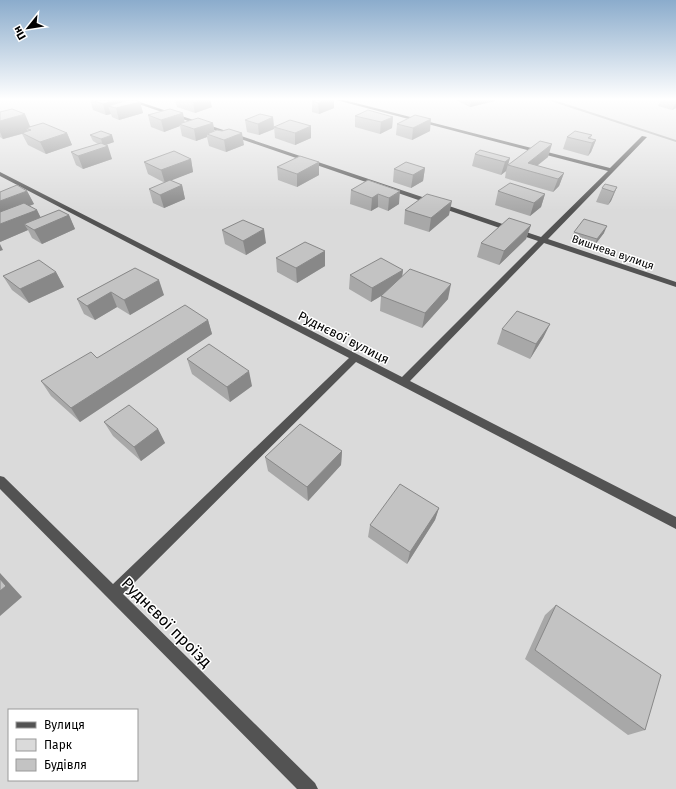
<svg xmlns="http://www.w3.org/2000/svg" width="676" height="789" viewBox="0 0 676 789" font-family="'Fira Sans',sans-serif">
  <rect width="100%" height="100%" fill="#fff"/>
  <path fill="#dadada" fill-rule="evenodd" d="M0,100H676V789H0ZM9,710H137V780H9Z"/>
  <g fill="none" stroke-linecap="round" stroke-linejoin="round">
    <path fill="#a1a1a1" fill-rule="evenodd" d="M547,100H554L676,140V142Z"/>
    <path fill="#535353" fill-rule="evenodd" d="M127,100H134L541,237L608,171L336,100H344L610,168L642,136L647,137L548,239L676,282V287L544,243L410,381L676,517V529L356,362L123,594L315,783L318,789H297L0,489V476L4,477L113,584L349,358L0,176V172L402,377L538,241Z"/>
  </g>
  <path fill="#a8a8a8" d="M90,100H136L140,102L143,113L119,120L112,117L111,114L106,115L93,110Z
    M175,100H210L212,107L195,113L177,107Z
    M313,100L334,108L319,114L312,112V101Z
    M457,100H495V101L470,107L457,101Z
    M661,100H676V108L672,110L658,106Z
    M0,112L30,127L67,133L72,145L46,154L28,145L22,134L3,139L0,137Z
    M148,115L185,122L213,123L214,131L244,145L226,152L209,146L207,137L196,141L182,136L180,126L164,132L151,127Z
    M355,116L393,117L392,128L380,134L355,127Z
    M273,117L274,129L259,135L247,132L245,120Z
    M397,124L430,131L412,140L396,135Z
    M274,127L311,138L295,145L275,138Z
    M90,135L114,142L105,145L112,159L83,169L76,165L71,152L98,144L93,141Z
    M592,135L590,139L596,140L591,152L588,156L563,149L567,137Z
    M475,154L510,158L508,165L548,157L537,166L564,173L559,186L553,192L505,178L506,171L501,175L472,166Z
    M191,159L193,172L170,180L182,185L185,199L164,208L153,203L149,189L165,183L148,174L144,162Z
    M319,162V175L297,187L278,180L277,167Z
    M425,168L423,181L411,188L393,182L394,169Z
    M368,180L399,204L388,211L378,207L371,211L350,204L351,190Z
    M617,187L611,201L608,205L596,202L602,188Z
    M27,191L34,204L29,206L37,210L40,217L69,215L75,229L42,244L32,238L28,230L0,242Z
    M498,191L545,194L541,207L530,216L495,205Z
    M405,210L449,215L429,232L404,224Z
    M531,225L526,239L499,265L477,257L481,243Z
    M222,230L266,243L246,255L225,244Z
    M574,232L604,233L594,246L571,239Z
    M325,251V266L297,283L277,272L276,258Z
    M135,268L164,295L130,315L117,307L95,320L84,314L77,299Z
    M403,270L402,276L448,299L422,328L380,311L381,296L371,302L349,289L350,275Z
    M56,272L64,287L29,303L12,290L3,276Z
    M208,320L212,334L80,422L51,396L41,381L97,358Z
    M550,324L543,338L530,359L497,344L502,329Z
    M187,359L252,386L230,402L192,374Z
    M104,422L158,429L165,443L141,461L113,436Z
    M342,451L341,465L308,501L268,471L265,457Z
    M439,508L435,520L407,564L368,537L370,525Z
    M556,605L645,730L628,735L525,659L545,615Z"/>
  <path fill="#888" d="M115,100H133L140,102L143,113L119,120L116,108L108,106L111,114L106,115L103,104Z
    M199,100H210L212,107L195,113L193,102Z
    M325,100H334V108L319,114L318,103Z
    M471,100H495V101L470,107Z
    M676,102V108L672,110Z
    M183,113L185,124H179L180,126L164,132L161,120Z
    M25,114L32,131L26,128L28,132L3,139L0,132V121Z
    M273,117L274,129L259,135L258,124Z
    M393,117L392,128L380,134L381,122Z
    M431,119L430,131L412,140L413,128Z
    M213,123L215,135L207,134V137L196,141L194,129Z
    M311,126V138L295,145V133Z
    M67,133L72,145L46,154L40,142Z
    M242,133L244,145L226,152L224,140Z
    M112,135L114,142L103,146L101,139Z
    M596,140L591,152L588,156L592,143Z
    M552,144L548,157L530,171L528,163Z
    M108,146L112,159L83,169L78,156Z
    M510,158L506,171L501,175L505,162Z
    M191,159L193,172L165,183L161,170Z
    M319,162V175L297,187V174Z
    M425,168L423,181L411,188L413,175Z
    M564,173L559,186L553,192L558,179Z
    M182,185L185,199L164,208L160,195Z
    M617,187L611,201L608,205L614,192Z
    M27,191L34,204L0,218V201Z
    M400,191L399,204L388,211L389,198Z
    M378,194V207L371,211L372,198Z
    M545,194L541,207L530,216L534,203Z
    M452,201L449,215L429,232L431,218Z
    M37,210L44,224H24L28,230L0,242V224Z
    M69,215L75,229L42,244L34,230Z
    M531,225L526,239L499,265L504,251Z
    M607,226L604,233L594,246L597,239Z
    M264,229L266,243L246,255L243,241Z
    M0,244L3,250L0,251Z
    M325,251V266L297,283L296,268Z
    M403,270L401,284L371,302L372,288Z
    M56,272L64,287L29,303L20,289Z
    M159,280L164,295L130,315L124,300Z
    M451,284L448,299L422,328L425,313Z
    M111,292L117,307L95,320L87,306Z
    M208,320L212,334L80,422L71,408Z
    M550,324L543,338L530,359L536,344Z
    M249,371L252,386L230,402L227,387Z
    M158,429L165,443L141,461L134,447Z
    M342,451L341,465L308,501L307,487Z
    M439,508L435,520L407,564L410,552Z
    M0,573L22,597L0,616Z"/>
  <path fill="#c3c3c3" stroke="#888" d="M91,100H115L103,104Z
    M128,100H136L140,102L116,108L108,106Z
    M186,100H199L193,102Z
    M313,100H325L318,103L312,101Z
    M12,109L25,114L0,121V112Z
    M170,109L183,113L161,120L148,115Z
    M368,110L393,117L381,122L355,116Z
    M260,114L273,117L258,124L245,120Z
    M415,115L431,119L413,128L397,124Z
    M198,118L213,123L194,129L179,124Z
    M290,120L311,126L295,133L274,127Z
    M43,123L67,133L40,142L22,133L31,130L26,128Z
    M229,129L242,133L224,140L207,134L217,130L222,131Z
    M101,131L112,135L101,139L90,135Z
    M575,131L592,135L588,138L596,140L592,143L567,137Z
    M540,141L552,144L528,163L564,173L558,179L508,165Z
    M101,143L108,146L78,156L71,152Z
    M480,150L510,158L505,162L475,154Z
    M174,151L191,159L161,170L144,162Z
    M300,156L319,162L297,174L277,167Z
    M406,162L425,168L413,175L394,169Z
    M170,180L182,185L160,195L149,189Z
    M368,180L400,191L389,198L378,194L372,198L351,190Z
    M510,183L545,194L534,203L498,191Z
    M605,184L617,187L614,192L602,188Z
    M17,185L27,191L0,201V192Z
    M427,194L452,201L431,218L405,210Z
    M24,203L37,210L0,224V212Z
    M59,210L69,215L34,230L24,224Z
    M509,218L531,225L504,251L481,243Z
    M584,219L607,226L597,239L574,232Z
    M243,220L264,229L243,241L222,230Z
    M305,242L325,251L296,268L276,258Z
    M381,258L403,270L372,288L350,275Z
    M39,260L56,272L20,289L3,276Z
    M135,268L159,280L124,300L111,292L87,306L77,299Z
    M410,269L451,284L425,313L381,296Z
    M185,305L208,320L71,408L41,381L91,352L97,358Z
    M517,311L550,324L536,344L502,329Z
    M209,344L249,371L227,387L187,359Z
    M129,405L158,429L134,447L104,422Z
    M300,424L342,451L307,487L265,457Z
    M400,484L439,508L410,552L370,525Z
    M0,579L6,586L0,591Z
    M556,605L661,675L645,730L535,650Z"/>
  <linearGradient id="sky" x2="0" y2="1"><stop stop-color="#8baccc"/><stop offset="0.47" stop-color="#fff"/><stop offset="1" stop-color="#fff" stop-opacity="0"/></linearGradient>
  <rect width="676" height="211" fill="url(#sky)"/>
  <g text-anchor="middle" stroke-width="3" stroke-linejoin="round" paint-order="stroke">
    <g font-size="11" fill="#000" stroke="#fff">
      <text transform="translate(613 252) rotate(19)" y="4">Вишнева вулиця</text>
    </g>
    <g font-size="13" fill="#000" stroke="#fff">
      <text transform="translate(344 337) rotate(27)" y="5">Руднєвої вулиця</text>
    </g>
    <g font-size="16" fill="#000" stroke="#fff">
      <text transform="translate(167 622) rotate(45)" y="6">Руднєвої проїзд</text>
    </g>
  </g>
  <rect x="8" y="709" width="130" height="72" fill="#ffffff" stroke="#999999"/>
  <rect x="16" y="722" width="20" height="6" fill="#535353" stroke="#999999"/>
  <text x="44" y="729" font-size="12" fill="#000000">Вулиця</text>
  <rect x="16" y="739" width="20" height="12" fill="#dadada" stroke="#999999"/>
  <text x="44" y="749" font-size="12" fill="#000000">Парк</text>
  <rect x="16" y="759" width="20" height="12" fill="#c3c3c3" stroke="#999999"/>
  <text x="44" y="769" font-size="12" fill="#000000">Будівля</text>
  <g transform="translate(28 28) rotate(240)" stroke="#ffffff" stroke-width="3" paint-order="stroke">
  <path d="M0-3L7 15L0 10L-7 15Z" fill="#000000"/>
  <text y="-6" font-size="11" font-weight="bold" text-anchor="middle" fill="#000000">Пн</text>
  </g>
</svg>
